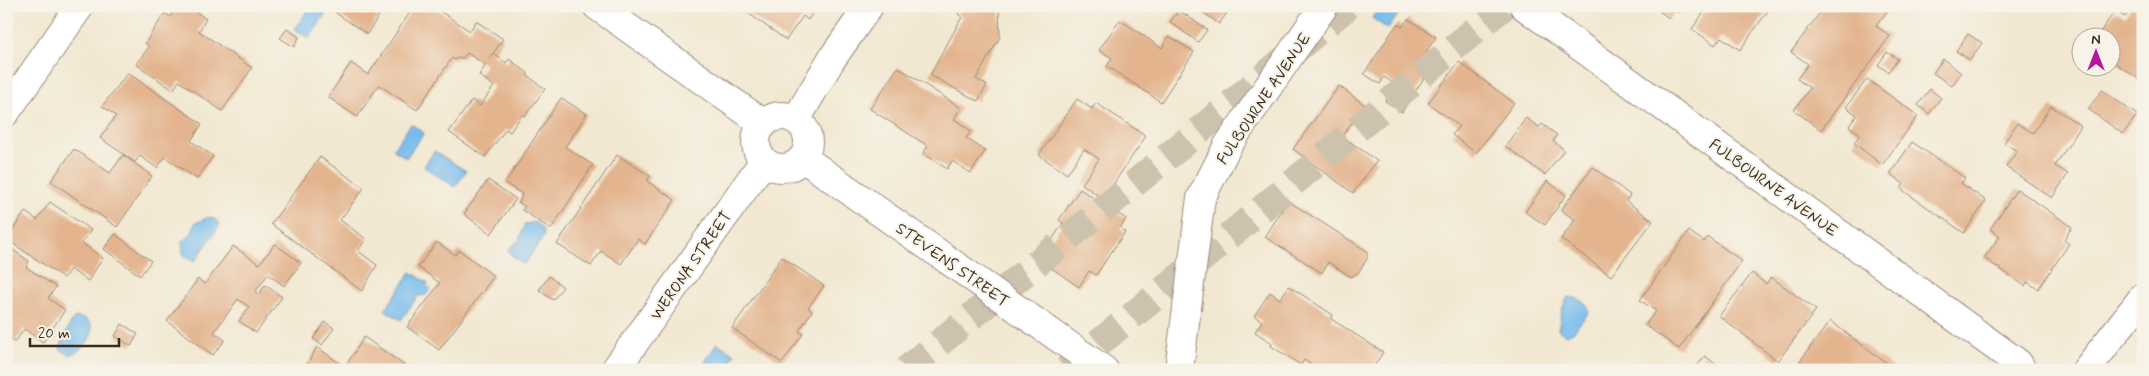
<svg xmlns="http://www.w3.org/2000/svg" width="2149" height="376" viewBox="0 0 2149 376" font-family="Mynerve,sans-serif">
  <rect width="100%" height="100%" fill="#f7f3e8"/>
  <filter id="ink" filterUnits="userSpaceOnUse"><feTurbulence type="fractalNoise" baseFrequency=".02" numOctaves="2"/><feDisplacementMap in="SourceGraphic" scale="10" xChannelSelector="R" yChannelSelector="G"/><feConvolveMatrix kernelMatrix="1 2 1 2 8 2 1 2 1" color-interpolation-filters="sRGB"/></filter>
  <filter id="wash" filterUnits="userSpaceOnUse"><feTurbulence type="fractalNoise" baseFrequency=".0096" numOctaves="4" result="noise"/><feDisplacementMap in="SourceGraphic" scale="20" xChannelSelector="R" yChannelSelector="G"/><feGaussianBlur stdDeviation="1.12" result="paint"/><feColorMatrix in="noise" values="0 0 0 0 0 0 0 0 0 0 0 0 0 0 0 0 0 1.4 0 .05"/><feComposite in="paint" operator="in"/></filter>
  <g filter="url(#wash)">
    <rect width="100%" height="100%" fill="#f2e8d1"/>
    <path fill="#77bcee" stroke="#597386" d="M311,6H326L325,10L326,13L309,39L295,29Z
      M1380,6H1404L1388,29L1372,18Z
      M411,124L424,133L406,158L393,149Z
      M434,151L466,171L455,187L424,167Z
      M209,217L216,220L220,225L195,261L187,258L183,253L182,241L191,235L195,223Z
      M535,222L542,228L544,236L527,261L523,264L511,255L508,250L519,240L525,224Z
      M411,272L428,283L426,286L431,289L426,295L418,296L401,320L385,310Z
      M1568,297C1578,298 1588,301 1589,312L1573,332L1566,335L1558,330L1562,309Z
      M75,317C105,318 90,349 70,355L60,349C60,345 72,319 75,317Z
      M717,343L735,354L725,370H700Z"/>
    <g id="blocks">
      <path fill="#e3b48d" d="M178,6H188L206,19L199,31L252,68L222,111L179,81L173,90L136,64L149,47L145,43L165,13L170,17Z
        M340,6H385L367,34L336,13Z
        M404,6H432L470,31L476,21L503,39L488,61L494,54L506,63L509,59L528,73L527,75L545,89L525,116L522,115L510,132L506,129L485,157L449,132L472,100L480,106L494,86L479,75L486,65L467,53L463,58H457L455,60L452,58L417,110L379,85L357,117L328,97L351,63L368,75L411,11Z
        M738,6H817L808,20L803,16L786,40Z
        M962,6H995L999,8L1000,37L976,79L987,85L978,101L930,75L962,17L958,14Z
        M1194,6H1232L1219,24Z
        M1652,6H1684L1679,13L1675,10L1669,18Z
        M1708,6H1771L1740,50L1721,37L1715,45L1692,29Z
        M1825,6H1891L1876,26L1890,36L1821,130L1794,110L1810,88L1797,79L1808,64L1791,52Z
        M2132,6H2143V82L2112,61V38H2096L2115,11L2125,17Z
        M1179,10L1207,30L1198,42L1170,22Z
        M1408,19L1436,37L1426,52L1436,59L1402,112L1385,101L1396,85L1384,77L1380,84L1364,74L1397,24L1402,27Z
        M1120,20L1162,48L1169,36L1194,52L1161,102L1107,66L1112,58L1099,50Z
        M287,29L299,37L294,47L280,38Z
        M1968,34L1982,43L1970,60L1956,51Z
        M1887,52L1898,59L1888,72L1878,65Z
        M1943,59L1961,73L1952,86L1933,73Z
        M1459,62L1514,103L1476,153L1452,135L1459,126L1428,103Z
        M898,67L961,108L954,119L971,131L966,138L985,151L971,173L952,161L947,169L923,153L928,146L870,109Z
        M128,73L202,124L191,141L213,156L197,179L165,157L157,168L140,156L135,162L100,138L116,116L102,106Z
        M1867,79L1918,116L1882,165L1854,143L1860,134L1849,126L1857,115L1846,107Z
        M1339,86L1365,105L1342,136L1377,161L1353,193L1293,149Z
        M1930,89L1941,98L1929,114L1918,105Z
        M2102,90L2137,115L2123,134L2088,109Z
        M561,98L587,114L565,147L593,165L551,229L522,210L525,206L519,203L522,194L505,183Z
        M1077,99L1092,109L1096,103L1146,136L1103,199L1082,184L1099,159L1084,149L1067,174L1039,155Z
        M2051,106L2081,126L2055,166L2068,174L2052,198L2006,167L2017,151L2004,143L2017,123L2033,133Z
        M1526,118L1539,127L1542,124L1557,135L1553,141L1564,150L1545,175L1505,146Z
        M1912,142L1965,178L1961,183L1986,201L1964,233L1901,189L1904,184L1890,174Z
        M74,149L110,173L123,155L152,176L117,227L51,181Z
        M617,155L650,176L647,181L675,200L645,244L638,239L621,264L601,251L591,266L557,244Z
        M320,157L364,188L340,220L366,239L358,251L377,265L362,291L271,224Z
        M1593,167L1630,195L1626,201L1653,221L1611,276L1561,239L1575,220L1561,210Z
        M488,180L516,199L491,234L464,214Z
        M1547,181L1566,195L1545,225L1525,212Z
        M1080,189L1126,219L1120,228L1125,232L1096,275L1089,271L1079,287L1047,265L1046,249L1063,223L1059,220Z
        M2017,189L2072,227L2064,240L2069,244L2038,289L2027,282L2025,286L1984,258L2000,236L1990,229Z
        M1288,201L1367,251V259L1358,273L1351,277L1328,262L1322,273L1265,237Z
        M50,202L91,230L82,243L103,258L88,281L70,269L64,278L6,239L25,212L37,220Z
        M1689,231L1704,242L1708,237L1742,261L1679,349L1645,325L1656,311L1640,300Z
        M115,234L151,261L140,276L104,249Z
        M437,242L455,255L459,250L494,276L439,350L407,327L440,283L418,267Z
        M275,244L301,263L284,286L268,274L255,292L259,294L265,285L282,297L256,333L239,321L249,307L238,299L214,332L225,340L213,355L167,321L198,279L205,284L233,246L259,264Z
        M6,245L29,261L26,267L56,287L48,298L65,310L43,342L24,329L15,342L6,337Z
        M782,257L824,286L808,308L812,311L799,331L803,334L782,363L732,328Z
        M1752,273L1766,284L1771,277L1816,310L1778,361L1719,316Z
        M549,276L563,287L553,300L539,290Z
        M1289,286L1333,315L1331,319L1383,352L1372,370H1318L1304,360L1301,365L1271,346L1272,343L1255,332L1262,321L1254,316L1270,292L1280,299Z
        M1830,321L1896,370H1809L1810,368L1800,361Z
        M325,322L334,328L322,345L313,339Z
        M122,324L138,334L131,346L115,336Z
        M364,337L411,370H304L317,347L345,367Z
        M1705,356L1723,370H1694Z
        M844,365L852,370H841Z"/>
    </g>
  </g>
  <g filter="url(#ink)">
    <use href="#blocks" fill-opacity="0" stroke="#968978" stroke-width="1"/>
    <g fill="none" stroke-linecap="round" stroke-linejoin="round">
      <path stroke="#cdc2ad" stroke-width="28" stroke-dasharray="28 14" stroke-linecap="butt" d="M906,370L1189,139L1348,6
        M1066,370L1233,233L1504,6"/>
      <g stroke="#968978" stroke-width="30">
        <path id="street" d="M1524,6L2018,363L2022,370
          M6,112L80,6
          M796,120L831,60L869,6
          M615,370L764,161
          M1179,370L1201,198L1228,145L1324,6"/>
      </g>
      <g stroke="#968978" stroke-width="30">
        <path id="secondary" d="M597,6L764,124
          M756 142a26 26 0 1 1 52 0a26 26 0 1 1-52 0Z
          M803,158L1104,370
          M2086,370L2143,297"/>
      </g>
      <use href="#street" stroke="#fff" stroke-width="28"/>
      <use href="#secondary" stroke="#fff" stroke-width="28"/>
    </g>
  </g>
  <g text-anchor="middle" stroke-width="4" stroke-linejoin="round" paint-order="stroke">
    <g font-size="16" fill="#3b2a1e" stroke="#f7f3e8">
      <text transform="translate(1263 98) rotate(-56)" y="6">FULBOURNE AVENUE</text>
      <text transform="translate(1774 187) rotate(36)" y="6">FULBOURNE AVENUE</text>
      <text transform="translate(953 264) rotate(35)" y="6">STEVENS STREET</text>
      <text transform="translate(690 265) rotate(-55)" y="6">WERONA STREET</text>
    </g>
  </g>
  <rect width="2149" height="376" fill="none" stroke="#f7f3e8" stroke-width="25"/>
  <g transform="translate(2096 52)"><circle r="24" fill="#f7f3e8" stroke="#aca397"/>
  <path d="M0-4L9 19L0 12L-9 19Z" fill="#b5179e"/>
  <text y="-8" font-size="14" font-weight="bold" text-anchor="middle" fill="#3b2a1e">N</text>
  </g>
  <path d="M30 338v8h89v-8" fill="none" stroke="#3b2a1e" stroke-width="2.5"/>
  <text x="38" y="338" font-size="15" fill="#3b2a1e" stroke="#f7f3e8" stroke-width="4" paint-order="stroke">20 m</text>
</svg>
